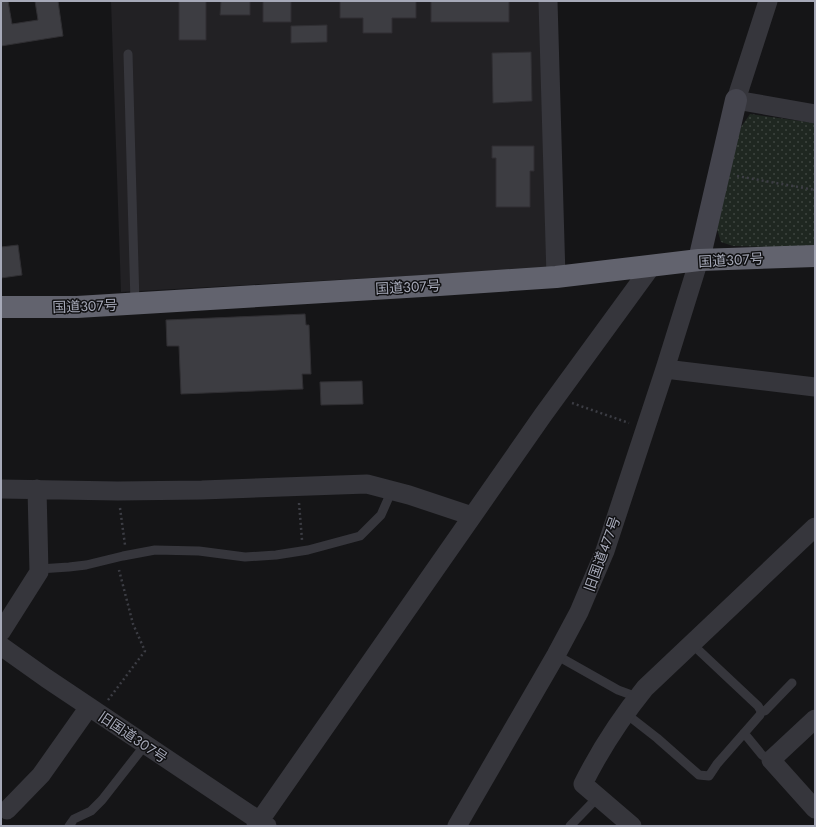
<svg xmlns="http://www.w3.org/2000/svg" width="816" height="827" viewBox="0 0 816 827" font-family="Jost,'Noto Sans JP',sans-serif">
  <defs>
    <pattern id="park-dots" width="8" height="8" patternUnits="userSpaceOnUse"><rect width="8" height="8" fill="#1f2721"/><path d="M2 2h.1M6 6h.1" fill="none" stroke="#3d443f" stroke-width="1.8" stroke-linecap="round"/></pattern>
  </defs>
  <rect width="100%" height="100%" fill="#151517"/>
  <path fill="#222124" d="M111,1H540L549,268L121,292Z"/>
  <path fill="url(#park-dots)" d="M750,114L815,123V248L733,246L721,242L714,219L741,127Z"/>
  <path fill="#3d3d42" stroke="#302f33" d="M1,1H8L12,24L38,20L35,1H58L63,36L1,46Z
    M179,1H206V40H179Z
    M221,1H250V15H220Z
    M263,1H291V22H263Z
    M340,1H416V18H392V33H363V18H340Z
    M431,1H509V22H431Z
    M327,25V42L291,43V26Z
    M531,52L532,101L493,103L492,53Z
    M492,146H534V171H530V207H496V158H492Z
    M18,245L22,275L1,278V247Z
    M305,314L306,325H309L311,374H302L303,389L181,394L179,346H167L166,320Z
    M362,381L363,404L321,405L320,382Z"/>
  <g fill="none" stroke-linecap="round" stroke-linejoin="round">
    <path stroke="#3c3d44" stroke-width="2.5" stroke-dasharray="2 3" stroke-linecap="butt" d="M737,176L815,190
      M572,403L629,423
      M299,503L302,540
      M120,508L125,545
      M108,700L145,651L133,624L119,570"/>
    <path stroke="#36363c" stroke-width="9" d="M128,54L135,303
      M39,569L69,567L86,565L123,556L155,550L199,551L245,557L276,555L308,550L360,536L381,515L392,490
      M556,655L618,690L637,697
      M761,711H765L792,683
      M625,713L657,738L699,775L709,776L717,764L760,715L761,711L758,706L692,644
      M744,733L762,755L771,760
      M69,826L74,819L91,811L102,800L145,745
      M570,826L598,797"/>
    <path stroke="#36363c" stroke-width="19" d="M548,1L556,277
      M768,1L736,100L815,114
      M665,369L815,387
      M1,489L118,491L202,490L367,484L409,495L472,516
      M1,632L39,572L37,489
      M1,646L46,678L267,826
      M815,719L771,760L815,809
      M7,810L41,775L89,707
      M256,826L543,415L651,267
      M457,826L556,655L579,612L590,586L605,551L665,369L699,260
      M632,826L583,784C601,748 620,719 645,688L815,527"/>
    <path stroke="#44444d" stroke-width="22" d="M699,260L736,100"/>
    <path stroke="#62636e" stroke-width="22" d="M1,307H77L439,285L556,277L699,260L815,256"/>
  </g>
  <g text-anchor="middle" stroke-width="3" stroke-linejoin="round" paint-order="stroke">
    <g font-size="14" fill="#a6a9b8" stroke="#101012">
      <text transform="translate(731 260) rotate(-3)" y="5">国道307号</text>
      <text transform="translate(408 287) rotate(-3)" y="5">国道307号</text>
      <text transform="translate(85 306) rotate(-2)" y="5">国道307号</text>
      <text transform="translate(602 554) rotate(-70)" y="5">旧国道477号</text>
      <text transform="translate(133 737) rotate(34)" y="5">旧国道307号</text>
    </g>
  </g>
  <rect width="816" height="827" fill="none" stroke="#a6a9b8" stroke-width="4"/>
</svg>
